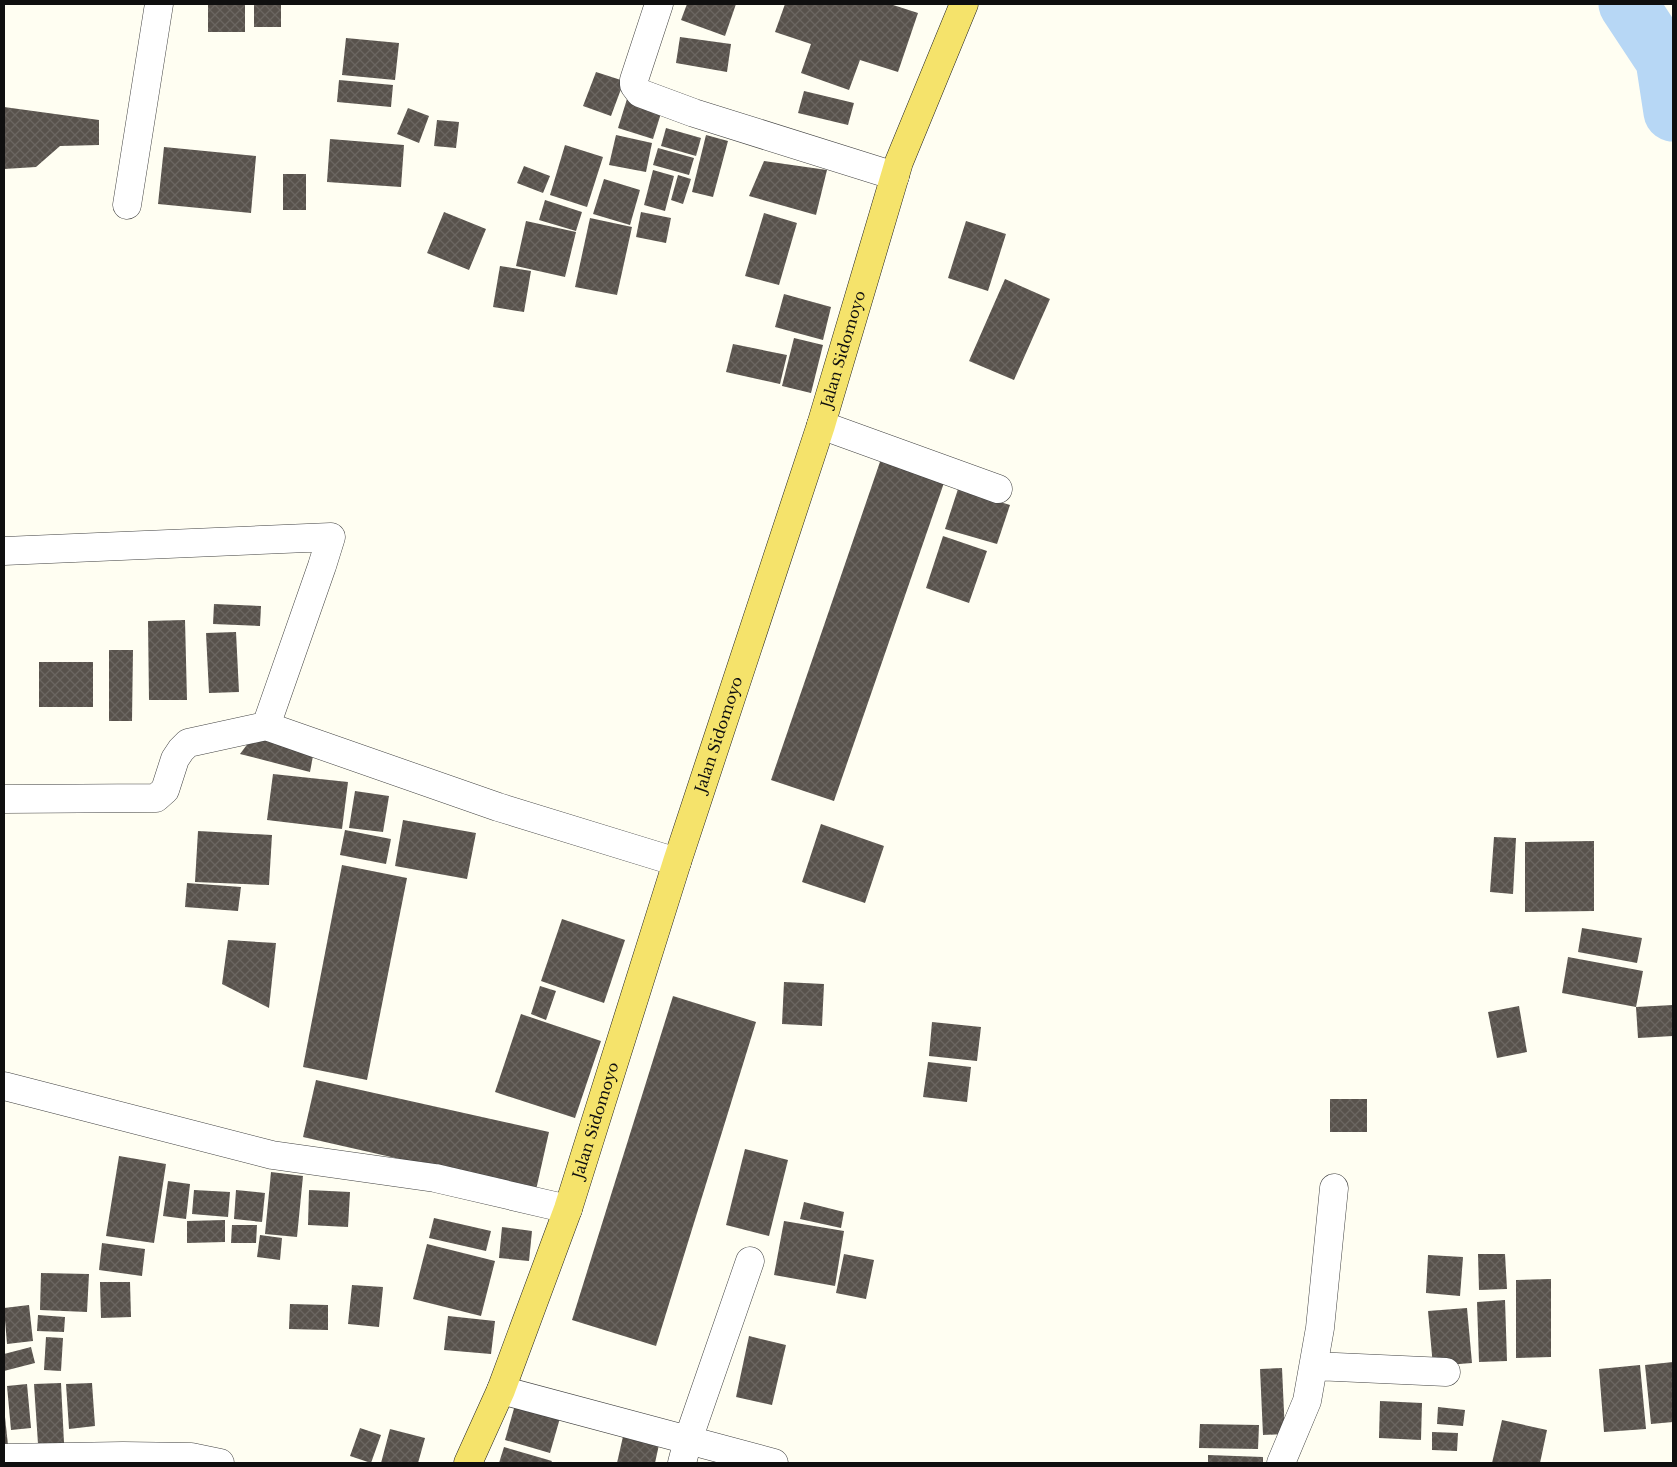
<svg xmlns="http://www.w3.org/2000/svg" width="1677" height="1467" viewBox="0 0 1677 1467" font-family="'Libre Baskerville',serif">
  <defs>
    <pattern id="building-cross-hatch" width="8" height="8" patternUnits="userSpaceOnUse" patternTransform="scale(1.25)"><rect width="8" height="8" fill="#58524c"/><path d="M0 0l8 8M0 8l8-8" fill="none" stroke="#6b6661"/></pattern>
  </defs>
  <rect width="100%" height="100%" fill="#fffef2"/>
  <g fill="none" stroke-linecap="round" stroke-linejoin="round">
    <path stroke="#b7d7f5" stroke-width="59" d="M1628,4L1665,60L1673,112"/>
  </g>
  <path fill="url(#building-cross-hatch)" d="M208,4H245V32H208Z
    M254,4H281V27H254Z
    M687,4H736L725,36L681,20Z
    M785,4H890L918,13L898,72L860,60L849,90L801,73L811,44L775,32Z
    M680,37L731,44L727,72L676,63Z
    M346,38L399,43L395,80L342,75Z
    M596,72L624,81L611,116L583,106Z
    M339,80L393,85L391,107L337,102Z
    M804,91L854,103L848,125L798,113Z
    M627,99L662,110L653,139L618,128Z
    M4,107L99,120V145L60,146L36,167L4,169Z
    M408,108L429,116L419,143L397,134Z
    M437,120L459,122L456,148L434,146Z
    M666,128L701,138L696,156L661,146Z
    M616,135L652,143L646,172L609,165Z
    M706,135L728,141L713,197L692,192Z
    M330,139L404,145L401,187L327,182Z
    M565,145L603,157L587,207L550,195Z
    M164,147L256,156L251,213L158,204Z
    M658,148L694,158L689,175L653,165Z
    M764,161L827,170L816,215L749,196Z
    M524,166L550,176L543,193L517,183Z
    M653,170L674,176L665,211L644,205Z
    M283,174H306V210H283Z
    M678,175L691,179L683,204L671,200Z
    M604,179L640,190L630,225L593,214Z
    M545,200L582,212L576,231L539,220Z
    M444,212L486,229L469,270L427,253Z
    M641,212L671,218L666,243L636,237Z
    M764,213L797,223L779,285L745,276Z
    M590,218L632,227L617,295L575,287Z
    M526,221L576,232L565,277L516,266Z
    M966,221L1006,234L988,291L948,278Z
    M500,266L531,271L524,312L493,307Z
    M1005,279L1050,299L1014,380L969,361Z
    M784,294L831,307L823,340L775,327Z
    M794,338L823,345L811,393L782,386Z
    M733,344L787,355L780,384L726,372Z
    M882,456L946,477L834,801L771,780Z
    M958,489L1010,505L997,544L945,529Z
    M943,536L987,551L969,603L926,588Z
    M214,604L261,606L260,626L213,624Z
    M185,620L187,700H149L148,621Z
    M236,632L239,692L209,693L206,633Z
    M109,650H133L132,721H109Z
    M39,662H93V707H39Z
    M255,734L315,745L310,772L240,754Z
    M273,774L348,782L342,829L267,820Z
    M355,791L389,796L383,832L349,828Z
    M403,820L476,833L467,879L395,866Z
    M821,824L884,846L865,903L802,882Z
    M345,830L391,839L386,864L340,855Z
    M198,831L272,835L269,885L195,882Z
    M1494,837L1516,838L1513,894L1490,892Z
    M1594,841V911L1525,912V842Z
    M342,865L407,878L367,1080L303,1067Z
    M187,883L241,887L238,911L185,907Z
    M562,919L625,940L604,1003L541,981Z
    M1582,928L1642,938L1637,963L1578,952Z
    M228,940L276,943L269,1008L222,984Z
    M1568,957L1643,971L1636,1007L1673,1005V1036L1638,1038L1636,1007L1562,993Z
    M784,982L824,984L822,1026L782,1024Z
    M540,986L556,991L546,1020L531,1014Z
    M673,996L756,1022L656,1346L572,1320Z
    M1519,1006L1527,1052L1497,1058L1488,1012Z
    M521,1014L601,1041L575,1118L495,1092Z
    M932,1022L981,1027L977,1061L929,1056Z
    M928,1062L971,1067L967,1102L923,1097Z
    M316,1080L549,1132L536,1190L303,1137Z
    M1330,1099H1367V1132H1330Z
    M745,1149L788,1160L769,1236L726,1225Z
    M119,1156L166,1164L154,1243L106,1236Z
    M271,1172L303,1176L297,1237L265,1234Z
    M168,1181L190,1184L186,1219L163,1216Z
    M194,1190L230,1192L228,1217L192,1214Z
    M236,1190L265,1193L262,1222L234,1219Z
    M309,1190L350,1192L348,1227L308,1225Z
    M804,1202L844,1212L841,1228L800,1219Z
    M434,1218L491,1231L486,1251L429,1238Z
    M225,1220V1242L187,1243V1221Z
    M784,1221L844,1231L835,1286L774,1275Z
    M232,1225H257L256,1243H231Z
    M502,1227L532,1231L529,1261L499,1258Z
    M260,1235L282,1238L280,1260L257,1257Z
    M102,1243L145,1249L142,1276L99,1270Z
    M427,1244L495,1261L481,1316L413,1299Z
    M844,1254L874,1260L866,1299L836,1293Z
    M1478,1254H1505L1507,1289L1479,1290Z
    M1428,1255L1463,1257L1460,1296L1426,1293Z
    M41,1273L89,1274L87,1312L40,1310Z
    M1551,1279V1357L1516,1358V1280Z
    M100,1282H130L131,1317L101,1318Z
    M352,1285L383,1287L379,1327L348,1324Z
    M1505,1300L1507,1361L1479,1362L1477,1302Z
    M290,1304L328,1305V1330L289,1329Z
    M29,1305L33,1341L7,1344L4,1308Z
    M1467,1308L1472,1363L1433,1366L1428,1311Z
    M38,1315L65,1317L64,1332L37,1331Z
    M448,1316L495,1321L491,1354L444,1350Z
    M749,1336L786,1345L772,1405L736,1397Z
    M46,1337L63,1338L61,1371L44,1370Z
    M31,1347L35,1363L4,1371V1354Z
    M1673,1362V1422L1651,1424L1645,1365Z
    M1640,1365L1646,1429L1604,1432L1599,1369Z
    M1282,1368L1285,1434L1263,1435L1260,1369Z
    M61,1383L64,1443L38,1444L34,1384Z
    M92,1383L95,1426L69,1429L66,1384Z
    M27,1384L31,1428L11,1430L7,1386Z
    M1380,1401L1422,1403L1421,1440L1379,1438Z
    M515,1405L560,1418L550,1453L505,1440Z
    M1438,1407L1465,1410L1463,1426L1437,1424Z
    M4,1417H5L8,1445H4Z
    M1502,1420L1547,1430L1540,1463H1492Z
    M1200,1424L1259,1425L1258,1449L1199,1448Z
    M360,1428L381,1435L371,1463L350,1456Z
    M390,1429L425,1438L418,1463H381Z
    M624,1432L660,1440L655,1463H617Z
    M1432,1432L1458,1433L1457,1451L1432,1450Z
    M504,1447L552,1461L551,1463H499Z
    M1208,1455L1263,1457V1463H1208Z"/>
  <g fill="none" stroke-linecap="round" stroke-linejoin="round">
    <g stroke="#424242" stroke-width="29">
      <path id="minor" d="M659,4L634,80V85L640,93L694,113L895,176
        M127,205L159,4
        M821,425L998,489
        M4,551L331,537L322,566L266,726
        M4,799L156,798L165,790L175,759L181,750L188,743L266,726L498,807L677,862
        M4,1086L272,1155L435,1178L568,1209
        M1314,1366L1446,1372
        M501,1390L774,1463
        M4,1458L123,1456L191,1457L220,1463
        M682,1463L688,1440L750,1261
        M1281,1463L1307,1401L1320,1328L1334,1188"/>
    </g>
    <g stroke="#202020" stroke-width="29">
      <g id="major">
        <path id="s1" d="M468,1463L501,1390L568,1209L677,862L821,425L899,162L964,4"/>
      </g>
    </g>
    <use href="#minor" stroke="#fff" stroke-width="28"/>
    <use href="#major" stroke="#f5e36b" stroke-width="28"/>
  </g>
  <g text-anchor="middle" stroke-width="5" stroke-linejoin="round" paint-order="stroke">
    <g font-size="15" fill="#0f0f0f" stroke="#fff">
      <text dy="5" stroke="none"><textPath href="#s1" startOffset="1176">Jalan Sidomoyo</textPath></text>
      <text dy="5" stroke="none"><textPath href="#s1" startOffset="771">Jalan Sidomoyo</textPath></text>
      <text dy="5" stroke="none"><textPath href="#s1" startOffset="366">Jalan Sidomoyo</textPath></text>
    </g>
  </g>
  <rect width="1677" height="1467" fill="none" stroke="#0f0f0f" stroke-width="10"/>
</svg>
